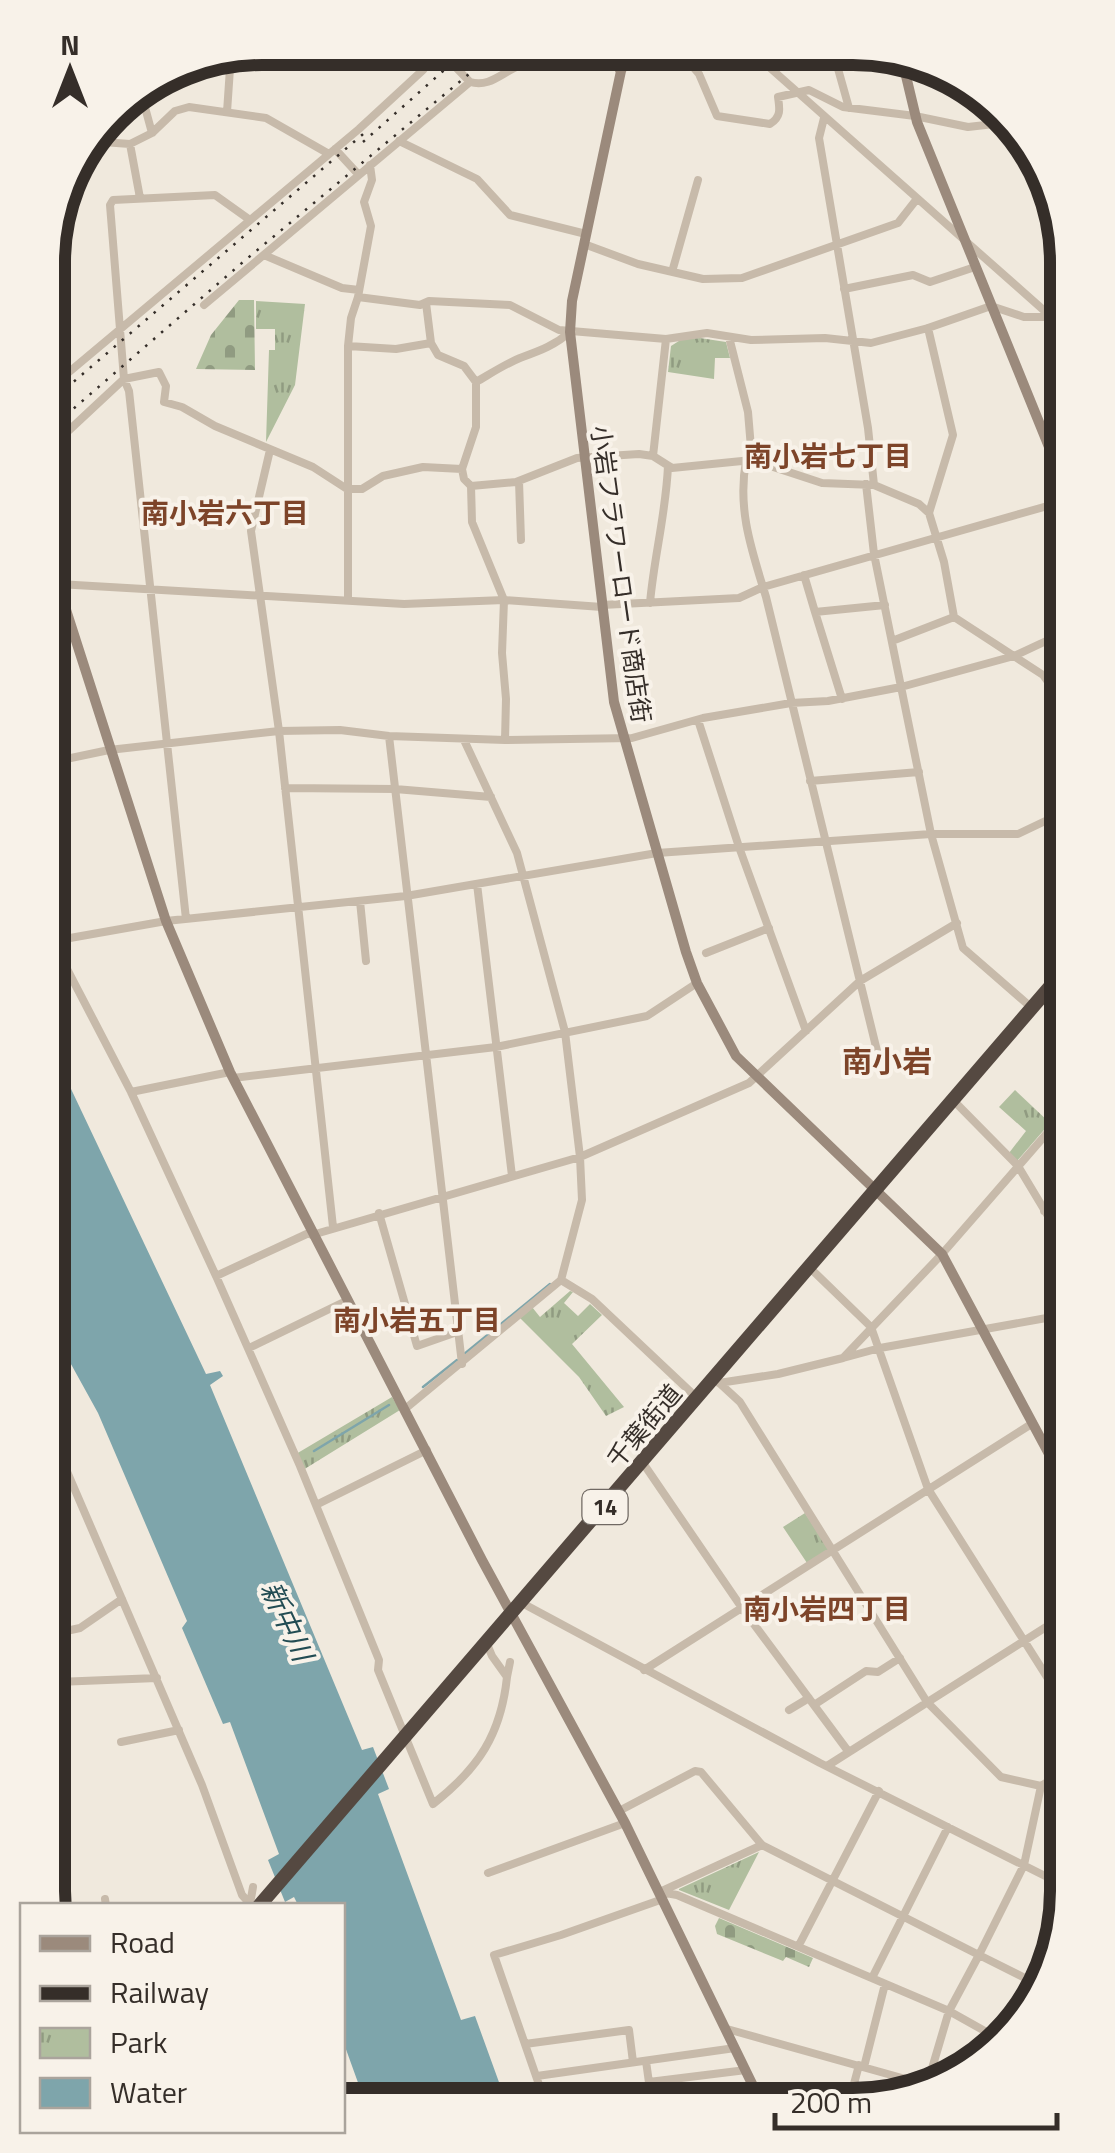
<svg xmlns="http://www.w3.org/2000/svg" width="1115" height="2153" viewBox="0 0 1115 2153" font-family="'Titillium Web','Noto Sans JP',sans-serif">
  <defs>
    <pattern id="cemetery-stones" width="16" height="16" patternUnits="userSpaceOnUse" patternTransform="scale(2.5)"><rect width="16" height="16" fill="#b0be9e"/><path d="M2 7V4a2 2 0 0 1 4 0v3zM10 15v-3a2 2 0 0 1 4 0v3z" fill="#909b81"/></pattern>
    <pattern id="park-tufts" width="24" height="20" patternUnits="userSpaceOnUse" patternTransform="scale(2.5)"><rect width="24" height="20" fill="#b0be9e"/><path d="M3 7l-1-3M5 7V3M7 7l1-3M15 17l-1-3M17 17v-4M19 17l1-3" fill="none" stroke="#909b81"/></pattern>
  </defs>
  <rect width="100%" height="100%" fill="#f0e9dd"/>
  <path fill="url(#cemetery-stones)" d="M239,300H254L255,370L196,369L211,335Z
    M719,1918L813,1958L809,1967L786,1957L783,1961L717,1934L715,1926Z"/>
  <path fill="url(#park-tufts)" d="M256,301L305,304L295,385L266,442L269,350H275V329H256Z
    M700,338L726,342L730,358H715L714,379L668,372L671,346L682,339Z
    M1015,1090L1050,1123L1017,1161L1009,1153L1026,1131L999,1107Z
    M570,1291L573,1292L564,1303L578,1316L590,1304L602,1315L572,1344L624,1407L606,1416L579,1377L519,1317L532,1307L540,1317Z
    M392,1397L400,1410L303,1470L296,1454Z
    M805,1513L829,1550L807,1563L783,1527Z
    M759,1852L729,1910L679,1890V1889Z"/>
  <path fill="#7ea5ab" d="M54,1053L206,1374L220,1371L223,1376L210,1385L362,1750L373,1747L389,1789L378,1794L461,2020L475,2016L504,2096L494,2100L365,2102L343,2041L342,1906L298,1905L294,1897L285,1902L268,1860L279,1854L230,1722L223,1724L182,1628L187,1621L98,1413L61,1346L63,1338L55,1320Z"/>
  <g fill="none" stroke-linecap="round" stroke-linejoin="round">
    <path stroke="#7ea5ab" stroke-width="2.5" d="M463,1355L550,1284
      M423,1387L457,1360
      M314,1451L389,1405"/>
    <path stroke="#c7baaa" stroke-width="8" d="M438,49L470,82C490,88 502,72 521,65C551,55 585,61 615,52
      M628,51L693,67L699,74L717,116L770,124C781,117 780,110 778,97L809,90L843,107L915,116L968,127L994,124L1005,117
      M751,51L1057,322
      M833,51L849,108
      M756,55L773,51
      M140,89L152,133
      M227,112L231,54
      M824,118L819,138L868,428L874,485
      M89,141L130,144L152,133L175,111L189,107L266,118L329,154
      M399,141L477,179L510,215L586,234
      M130,144L140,198
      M335,149L358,174
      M584,244L638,264L703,279L742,278L898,223L916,200
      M264,255L342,288L359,290
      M672,272L698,180
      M844,289L913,275L930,282L975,267
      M358,297L371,226L364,202L372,180L370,165
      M426,303L431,343L438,355L464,366L476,382V427L462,469L464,479L471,486L472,522L504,600L502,653L506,699L505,740
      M204,305L470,82
      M928,328L953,435L929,513
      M729,337L748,412L752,460
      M666,339L707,333L751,340L825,338L871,343L928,328L991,306L1024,317H1051
      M348,346L351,318L358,297L420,305L429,301L510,305L559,330L666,339L653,456
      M476,382C490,374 505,364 520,358C539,351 554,346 570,332
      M50,388L359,129L423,70L438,50
      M50,448L124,379L159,372L166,386L164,402L182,407L215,426L313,467L347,489H362L383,476L423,467L462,469
      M270,450L251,531L279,731L333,1227
      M746,461C737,510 752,551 766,597L879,1059
      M519,481L521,540
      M866,484L874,554L931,834L963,948L1032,1008
      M471,486L516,482L577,458L639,454L653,456L672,468L752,460L822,483L874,485L919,504L929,513L944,562L954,617L1043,675L1059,697
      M804,575L815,612L885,605
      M58,584L404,604L504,600L602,607
      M348,599V346L396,349L431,343
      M650,603C654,557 666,513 668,466
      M1057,604L1052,585L1059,583
      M602,605L739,598L763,587L1058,503
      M815,612L842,699
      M892,641L954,617
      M698,720L739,847L806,1031
      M389,736L462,1364
      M52,762L109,750L279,731L340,730L389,736L505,740L632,738L703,718L791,703L828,701L901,687L1014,656L1059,635
      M810,781L919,772
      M285,788L395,789L491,797
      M477,884L512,1176
      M360,901L366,961
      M186,919L129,391L124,379L110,205L113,200L215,195L250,220
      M53,941L166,921L406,896L657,853L931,834H1018L1060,814
      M53,942L131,1092L216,1276L311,1232
      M706,953L769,928
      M233,1078L496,1047L647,1016L697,983
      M131,1092L230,1072
      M953,1100L1018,1166L1063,1241
      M1044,1211L1063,1207
      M379,1213L417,1346L457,1332
      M312,1235L580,1157L749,1083L860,981L957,923
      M809,1267L871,1327L928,1489L1066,1707
      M216,1276L300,1466L379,1660L378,1670L433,1804C479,1768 501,1734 507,1677L492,1656L487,1644
      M561,1280L592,1299L697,1398
      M249,1348L348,1300
      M843,1358L880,1348L1063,1315
      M714,1378L740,1402L927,1702L1001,1777L1041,1786
      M719,1383L778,1374L843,1358L942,1254L1062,1116
      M405,1409L561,1280L582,1200L580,1157L565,1032L517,853L464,740
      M56,1446L202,1785L242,1895L252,1906
      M643,1463L742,1608L848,1751
      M316,1505L427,1450
      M522,1603L820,1763L1067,1887
      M57,1633L80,1628L122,1599
      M644,1670L1033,1423
      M507,1677L510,1662
      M57,1682L157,1678
      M814,1705L866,1671L878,1672L900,1658
      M789,1710L809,1698
      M121,1742L179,1730
      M827,1766L1065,1615
      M619,1811L695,1771L701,1772L762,1845L979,1955L949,2011L925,2092
      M488,1873L625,1823
      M662,1891L762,1845
      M660,1892L677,1895L949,2011L999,2039
      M105,1899L106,1906
      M250,1904L253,1887
      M799,1945L879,1791
      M872,1978L948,1827
      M1037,1984L979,1955L1024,1865L1041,1786L1066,1770
      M727,2029L927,2085
      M525,2044L629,2030L633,2062
      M646,2061L650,2090
      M864,2067L885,1984
      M537,2076L735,2048
      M649,2082L746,2070
      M851,2095L859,2065
      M544,2099L494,1955L561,1935L663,1899"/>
    <path stroke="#9b8a7c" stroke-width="10" d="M438,50L440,49
      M614,50L620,70
      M629,50L621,71L572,301L570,332L614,702L686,952L697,983L736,1056L942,1254L1064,1482
      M901,55L917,122L1058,469
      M51,563L166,921L230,1072L482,1560L625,1823L758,2096"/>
    <path stroke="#554941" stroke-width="14" d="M259,1906L1061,974"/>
    <path stroke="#352e29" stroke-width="2.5" stroke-dasharray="2.5 8" stroke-linecap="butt" d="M363,142L468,49
      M50,402L369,129
      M50,429L243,262L499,49"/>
  </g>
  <g text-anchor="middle" stroke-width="8" stroke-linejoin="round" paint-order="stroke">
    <rect fill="#f8f2e9" stroke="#706963" stroke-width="2.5" x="582.5" y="1490" width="45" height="34" rx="8"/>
    <g font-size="22" font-weight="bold" fill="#352e29">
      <text x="605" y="1515">14</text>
    </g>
    <g font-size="25" fill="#352e29" stroke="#f8f2e9">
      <text transform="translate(621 574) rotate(82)" y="9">小岩フラワーロード商店街</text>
      <text transform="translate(644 1426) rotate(-50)" y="9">千葉街道</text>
    </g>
    <g font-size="28" font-weight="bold" fill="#7d4429" stroke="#f8f2e9">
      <text x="828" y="466">南小岩七丁目</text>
      <text x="225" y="523">南小岩六丁目</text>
      <text x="417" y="1330">南小岩五丁目</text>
      <text x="827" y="1619">南小岩四丁目</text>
    </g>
    <g font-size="28" font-style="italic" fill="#224c53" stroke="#f8f2e9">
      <text transform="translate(287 1621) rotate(65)" y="10">新中川</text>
    </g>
    <g font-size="30" font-weight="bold" fill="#7d4429" stroke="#f8f2e9">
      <text x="887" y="1072">南小岩</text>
    </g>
  </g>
  <path d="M0 0H1115V2153H0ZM262 65H853A197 197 0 0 1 1050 262V1891A197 197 0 0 1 853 2088H262A197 197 0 0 1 65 1891V262A197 197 0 0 1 262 65Z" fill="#f8f2e9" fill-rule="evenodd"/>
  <path fill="none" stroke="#352e29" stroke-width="12" d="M262 65H853A197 197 0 0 1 1050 262V1891A197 197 0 0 1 853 2088H262A197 197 0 0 1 65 1891V262A197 197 0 0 1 262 65Z"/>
  <rect x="20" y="1903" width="325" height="230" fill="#f8f2e9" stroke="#aaa49c" stroke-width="2.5"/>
  <rect x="40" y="1936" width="50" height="15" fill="#9b8a7c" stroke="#aaa49c" stroke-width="2.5"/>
  <text x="110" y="1953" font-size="30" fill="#352e29">Road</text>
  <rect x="40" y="1986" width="50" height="15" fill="#352e29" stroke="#aaa49c" stroke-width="2.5"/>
  <text x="110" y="2003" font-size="30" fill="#352e29">Railway</text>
  <rect x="40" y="2028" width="50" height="30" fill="url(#park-tufts)" stroke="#aaa49c" stroke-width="2.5"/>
  <text x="110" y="2053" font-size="30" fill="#352e29">Park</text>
  <rect x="40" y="2078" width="50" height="30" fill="#7ea5ab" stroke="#aaa49c" stroke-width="2.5"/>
  <text x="110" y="2103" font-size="30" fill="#352e29">Water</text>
  <g transform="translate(70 70)" stroke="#f8f2e9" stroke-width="8" paint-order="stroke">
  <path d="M0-8L18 38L0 25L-18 38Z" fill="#352e29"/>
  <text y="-15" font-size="28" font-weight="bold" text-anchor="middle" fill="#352e29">N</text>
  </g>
  <path d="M775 2113v15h282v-15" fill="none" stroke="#352e29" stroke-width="5"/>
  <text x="790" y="2113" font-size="30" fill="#352e29" stroke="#f8f2e9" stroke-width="8" paint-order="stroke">200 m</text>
</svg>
